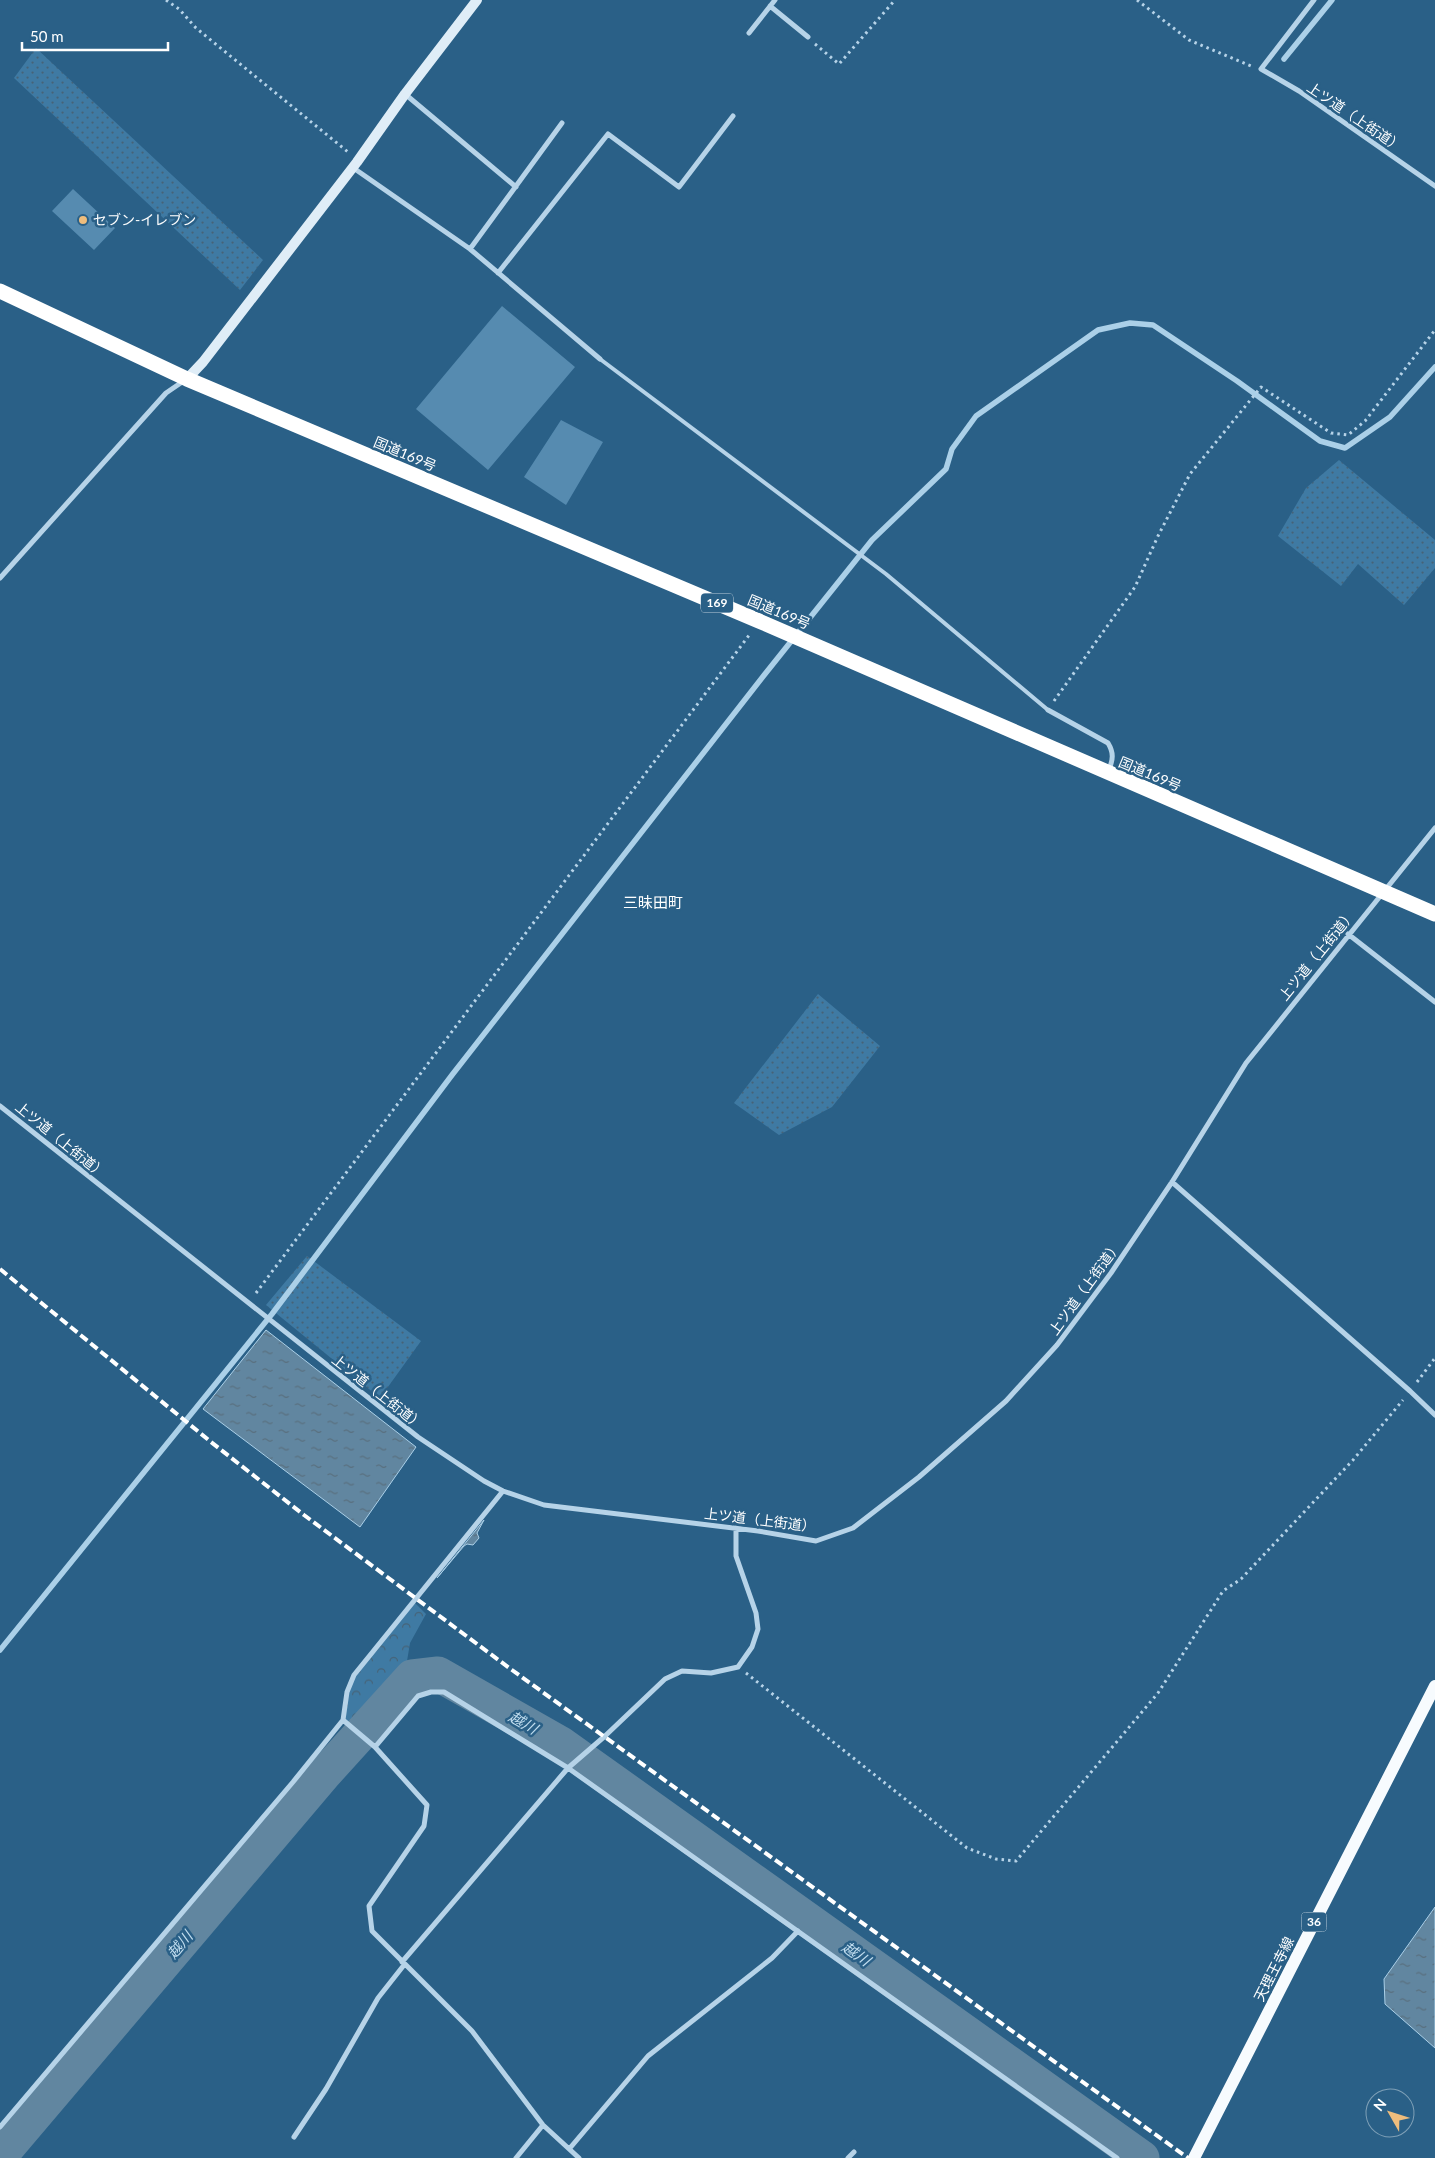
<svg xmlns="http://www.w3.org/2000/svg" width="1435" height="2158" viewBox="0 0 1435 2158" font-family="Lato,'Noto Sans JP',sans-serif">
  <defs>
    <pattern id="grass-dots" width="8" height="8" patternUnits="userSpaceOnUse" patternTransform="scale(1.25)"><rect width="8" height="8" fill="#3f7aa3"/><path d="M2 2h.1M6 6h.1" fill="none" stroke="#466378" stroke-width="1.8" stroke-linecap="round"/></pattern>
    <pattern id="forest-crowns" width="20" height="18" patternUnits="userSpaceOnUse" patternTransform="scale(1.25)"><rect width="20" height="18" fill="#3f7aa3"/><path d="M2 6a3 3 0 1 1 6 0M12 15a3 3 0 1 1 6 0" fill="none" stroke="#466378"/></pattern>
    <pattern id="water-ripples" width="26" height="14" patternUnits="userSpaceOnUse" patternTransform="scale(1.25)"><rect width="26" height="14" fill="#6186a0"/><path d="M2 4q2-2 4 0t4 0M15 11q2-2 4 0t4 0" fill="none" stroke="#596f7e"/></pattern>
  </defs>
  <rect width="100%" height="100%" fill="#2a6087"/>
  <path fill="url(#grass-dots)" d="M36,48L263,260L240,290L14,78Z
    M1339,460L1435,540V568L1404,605L1358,564L1341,586L1278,536L1306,488Z
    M818,994L880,1046L832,1107L779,1135L734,1103Z
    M307,1256L421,1341L380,1398L266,1305Z"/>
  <path fill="url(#forest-crowns)" d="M414,1602L426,1614L410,1643L403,1685L359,1733L344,1720L348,1692L355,1675Z"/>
  <path fill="url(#water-ripples)" stroke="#abd0e8" d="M266,1330L416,1447L360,1527L203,1409Z
    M484,1520L477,1533L479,1538L473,1545L467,1544L464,1546L437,1578Z
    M1435,1907V2048L1385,2004L1384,1979Z"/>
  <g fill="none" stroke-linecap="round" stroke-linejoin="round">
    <path stroke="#abd0e8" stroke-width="5.5" d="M1284,59L1332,0
      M0,1650L272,1314L452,1075L765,674L872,540L946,469L952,449L976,416L1098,330L1130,323L1153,325L1237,381L1320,441L1345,448L1390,417L1435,367"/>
    <path stroke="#6186a0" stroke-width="35" d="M0,2156L325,1773L412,1677L438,1674L561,1744L1142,2158"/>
  </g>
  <path fill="#568bb0" d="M73,189L115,228L94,250L52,211Z
    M502,306L575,367L488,470L416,409Z
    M561,420L603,442L566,505L524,477Z"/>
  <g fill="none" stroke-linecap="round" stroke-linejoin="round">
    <path stroke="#b6d3e8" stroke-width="3" stroke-dasharray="2.5 4" stroke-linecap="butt" d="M166,0L179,9L196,28L348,152
      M1137,0L1189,40L1251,66
      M815,44L839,64L895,0
      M1054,701L1135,587L1158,536L1190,474L1261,387L1331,433L1348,435L1365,421L1435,330
      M256,1293L750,634
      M1417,1382L1435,1358
      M746,1673L967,1848L996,1859L1016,1861L1158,1693L1223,1591L1241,1579L1353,1460L1403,1400"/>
    <path stroke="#b6d3e8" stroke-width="4" d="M600,359L886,574L1048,710"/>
    <path stroke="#b6d3e8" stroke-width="5" d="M1314,0L1261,69L1299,91L1435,186
      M770,6L808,37
      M749,33L775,0
      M405,94L516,187
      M352,167L470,249L600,359
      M470,249L562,123
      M498,273L608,134L679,187L733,116
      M0,578L166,393L185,380
      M1048,710L1108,743C1114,753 1113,759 1109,770
      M1348,934L1435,1002
      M0,1106L418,1437L484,1481L503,1491L544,1505L758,1531L816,1541L853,1528L919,1477L1006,1401L1057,1345L1111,1273L1172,1182L1246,1063L1435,828
      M1172,1182L1410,1391L1435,1415
      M343,1720L375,1747L427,1805L424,1826L369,1906L372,1931L472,2031L543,2125L579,2158
      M375,1747L418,1696L431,1692H444L568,1768L1117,2158
      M402,1962L568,1768L605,1736L665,1679L682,1671L711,1673L738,1667L752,1647L758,1629L756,1613L736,1556V1528
      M0,2127L293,1782L343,1720L347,1692L354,1675L503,1491
      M294,2137L326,2089L378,1998L404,1965
      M570,2148L648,2056L772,1958L798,1931
      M516,2158L543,2125
      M848,2158L854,2152"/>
    <path stroke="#dfedf7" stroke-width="10" d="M187,379L203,362L357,162L405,94L477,0"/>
    <path stroke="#f7fbfe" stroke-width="12" d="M1194,2158L1435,1686"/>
    <path stroke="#fff" stroke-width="15" d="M0,291L187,379L759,621L1435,914"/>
    <path stroke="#fff" stroke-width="4" stroke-dasharray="9 4" stroke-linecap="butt" d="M0,1269L211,1442L304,1515L512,1670L1188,2158"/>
  </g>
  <circle fill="#eebd7d" stroke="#2a6087" stroke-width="2" cx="83" cy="220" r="5"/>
  <g text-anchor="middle" stroke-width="5" stroke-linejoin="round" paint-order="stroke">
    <g fill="#2a6087" stroke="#bfcfdb" stroke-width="1">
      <rect x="701" y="593.5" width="32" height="19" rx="4"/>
      <rect x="1301.5" y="1912.5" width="25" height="19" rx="4"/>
    </g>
    <g font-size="12" font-weight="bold" fill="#fff">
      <text x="717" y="607">169</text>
      <text x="1314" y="1926">36</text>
    </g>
    <g font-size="14" fill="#fff" stroke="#2a6087">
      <text transform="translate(1355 117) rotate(34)" y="5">上ツ道（上街道）</text>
      <text transform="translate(405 454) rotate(23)" y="5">国道169号</text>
      <text transform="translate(779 612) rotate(23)" y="5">国道169号</text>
      <text transform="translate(1150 774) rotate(23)" y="5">国道169号</text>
      <text transform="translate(1317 955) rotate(-51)" y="5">上ツ道（上街道）</text>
      <text transform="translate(61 1140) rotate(39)" y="5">上ツ道（上街道）</text>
      <text transform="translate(1085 1288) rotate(-54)" y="5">上ツ道（上街道）</text>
      <text transform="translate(378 1392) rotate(38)" y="5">上ツ道（上街道）</text>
      <text transform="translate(760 1520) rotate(7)" y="5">上ツ道（上街道）</text>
      <text transform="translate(1274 1969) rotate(-63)" y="5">天理王寺線</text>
    </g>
    <g font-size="14" fill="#fff" stroke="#2a6087" text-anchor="start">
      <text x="93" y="225">セブン-イレブン</text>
    </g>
    <g font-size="15" fill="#fff" stroke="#2a6087">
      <text x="653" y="908">三昧田町</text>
    </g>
    <g font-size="15" font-style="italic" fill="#c1ddef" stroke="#2a6087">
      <text transform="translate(523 1723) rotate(30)" y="5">越川</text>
      <text transform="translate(180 1945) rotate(-50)" y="5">越川</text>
      <text transform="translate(856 1954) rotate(35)" y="5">越川</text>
    </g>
  </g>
  <g transform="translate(1390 2113) rotate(309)"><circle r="24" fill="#2a6087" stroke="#7fa0b7"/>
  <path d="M0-4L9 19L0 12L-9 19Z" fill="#eebd7d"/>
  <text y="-8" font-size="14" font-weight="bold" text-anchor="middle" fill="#ffffff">N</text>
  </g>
  <path d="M22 42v8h146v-8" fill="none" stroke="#ffffff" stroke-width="2.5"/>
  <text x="30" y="42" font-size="15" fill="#ffffff" stroke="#2a6087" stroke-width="4" paint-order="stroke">50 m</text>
</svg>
